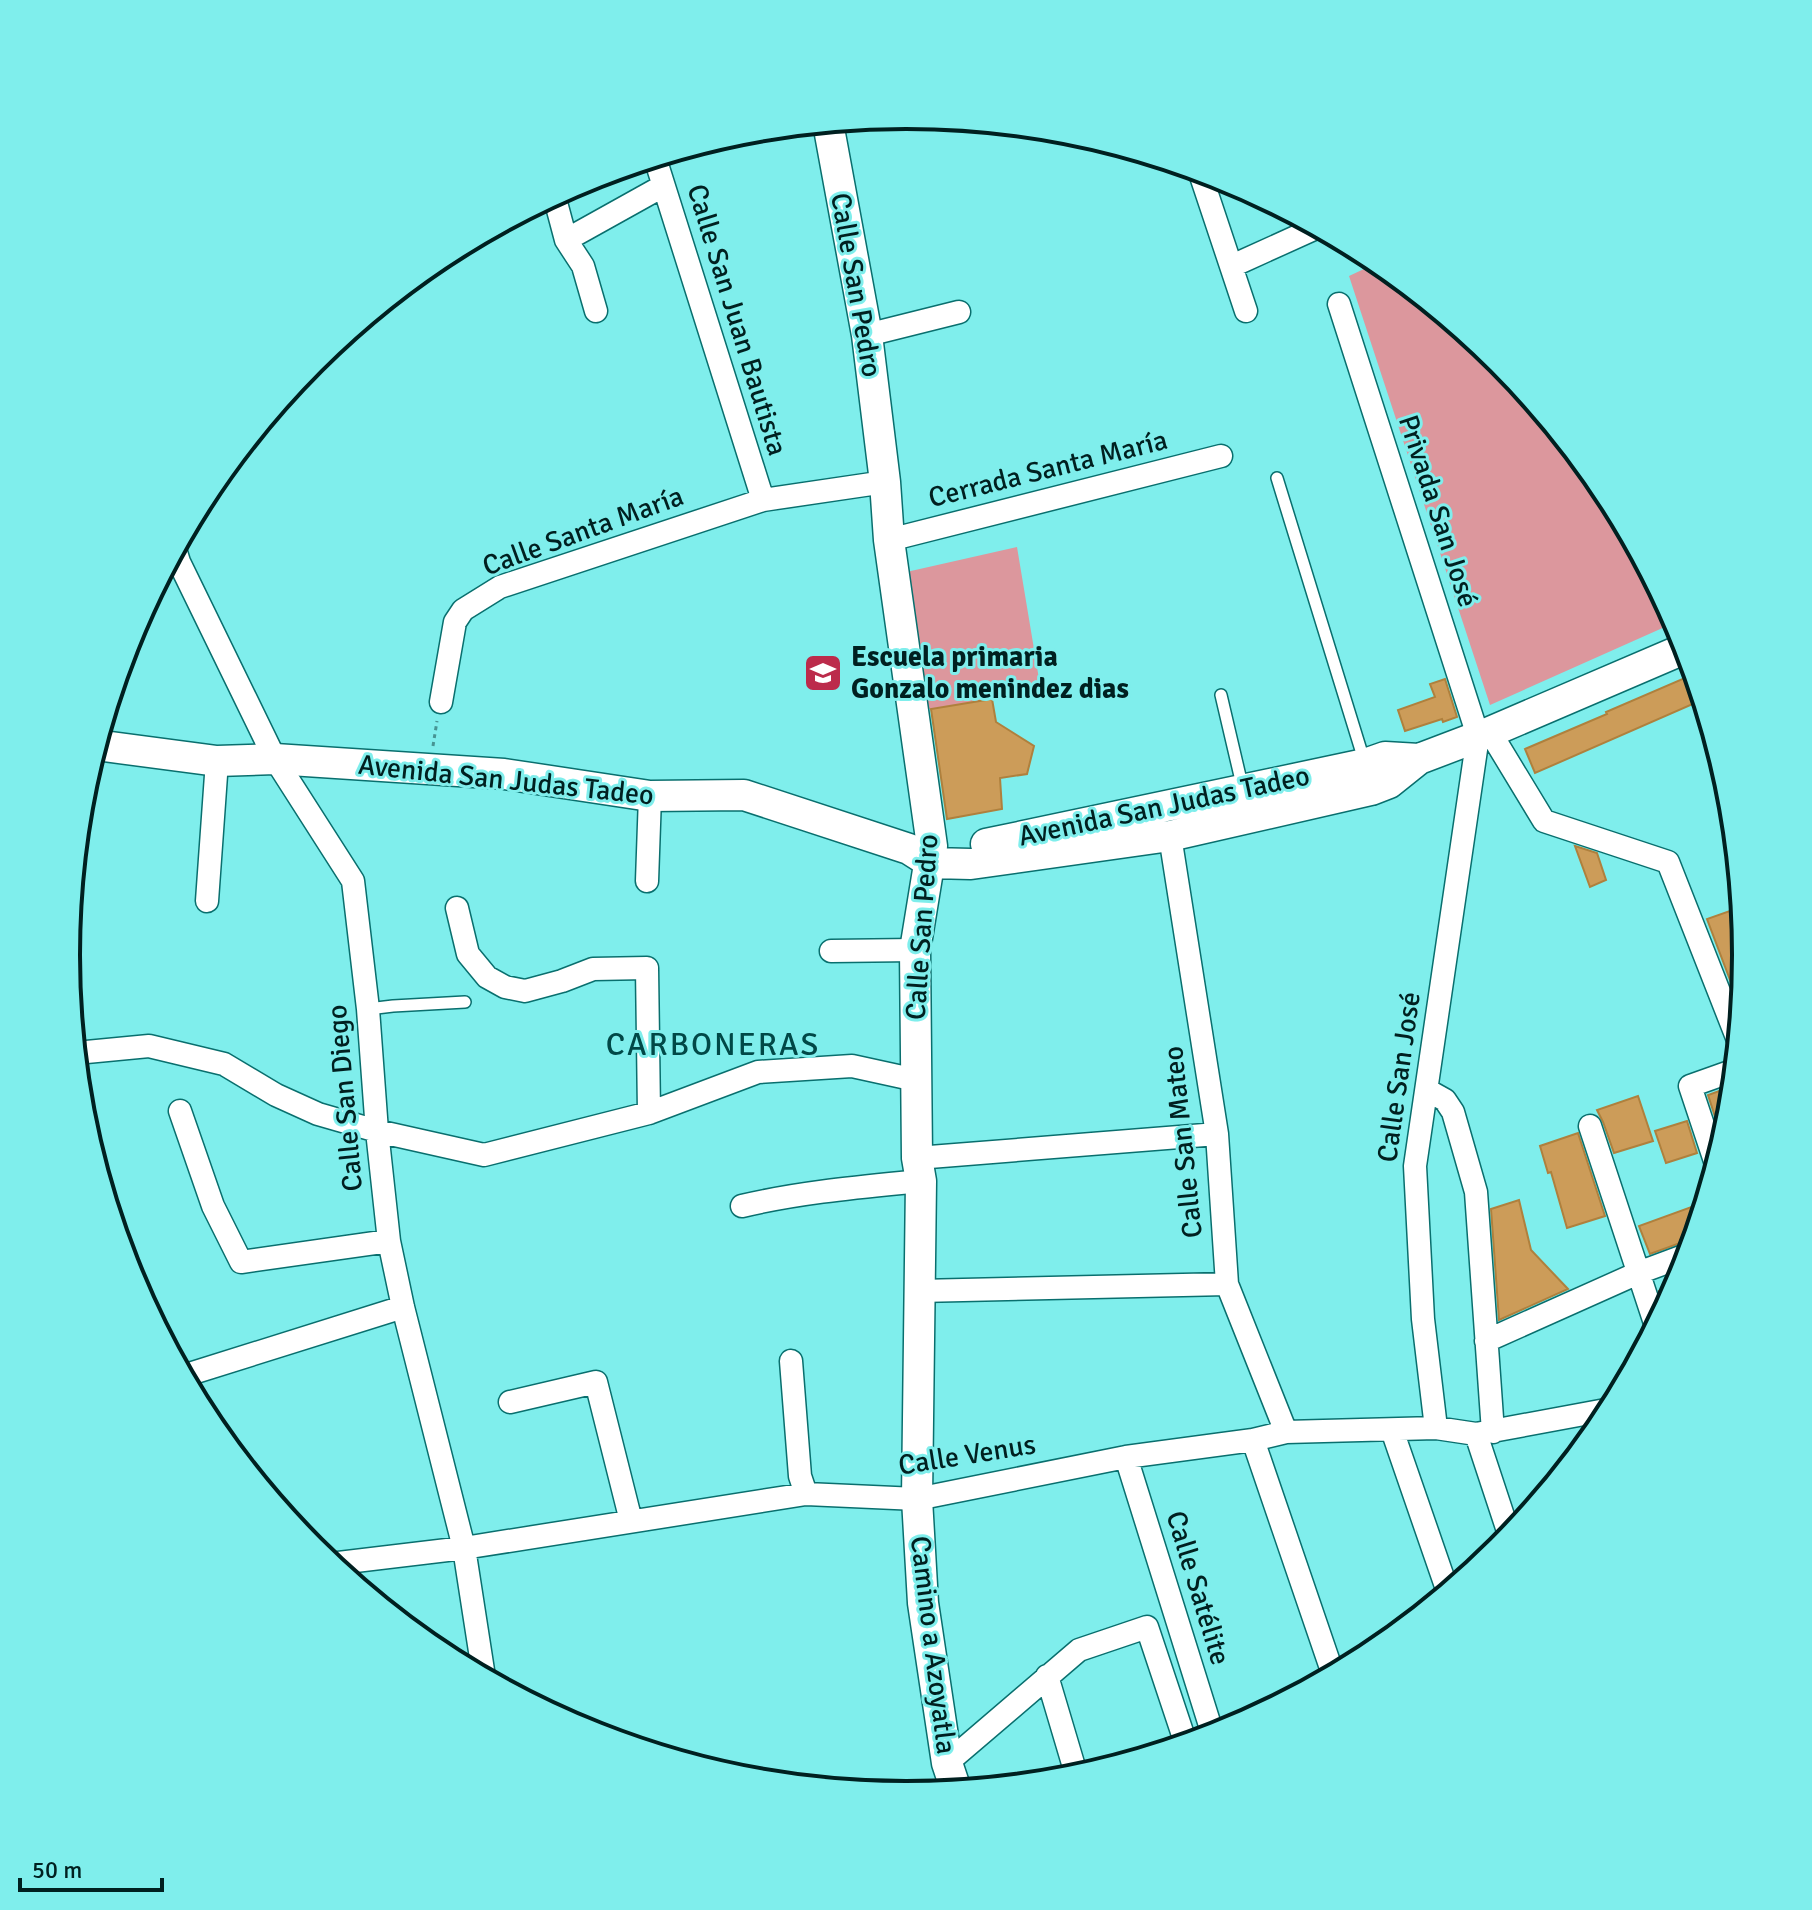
<svg xmlns="http://www.w3.org/2000/svg" width="1812" height="1910" viewBox="0 0 1812 1910" font-family="Signika,sans-serif">
  <style>
    .green { fill: #dc979d }
    .building { fill: #cc9c59; stroke: #af803d; stroke-width: 2 }
    .lines { fill: none; stroke-linecap: round; stroke-linejoin: round }
    .lane-casing { stroke: #096f6e; stroke-width: 14 }
    .street-casing { stroke: #096f6e; stroke-width: 25 }
    .secondary-casing { stroke: #096f6e; stroke-width: 33 }
    .path { stroke: #479493; stroke-width: 3; stroke-dasharray: 4 4; stroke-linecap: butt }
    .lane { stroke: #fff; stroke-width: 11 }
    .street { stroke: #fff; stroke-width: 22 }
    .secondary { stroke: #fff; stroke-width: 30 }
    .labels { text-anchor: middle; dominant-baseline: central; stroke-width: 6; stroke-linejoin: round; paint-order: stroke }
    .street-label { font-size: 28px; fill: #002020; stroke: #7feeec }
    .poi-label { font-size: 28px; font-weight: bold; fill: #002020; stroke: #7feeec; text-anchor: start }
    .quarter-label { font-size: 32px; letter-spacing: 2px; fill: #014847; stroke: #7feeec }
    .rim { fill: none; stroke: #002020; stroke-width: 4 }
  </style>
  <rect width="100%" height="100%" fill="#7feeec"/>
  <path class="green" d="M1379,262L1500,361L1605,489L1676,622L1490,705L1349,276Z
    M1017,547L1041,691L929,709L902,573Z"/>
  <path class="building" d="M1694,674L1702,700L1535,773L1525,749L1607,714L1606,712Z
    M1445,679L1457,717L1443,722L1442,719L1405,731L1398,710L1435,697L1430,684Z
    M992,699L996,722L1034,746L1027,774L1000,778L1002,809L947,819L931,709Z
    M1575,846L1597,853L1606,880L1590,887Z
    M1741,907L1746,955L1741,1009L1707,919Z
    M1733,1086L1730,1119L1723,1141L1708,1095Z
    M1638,1096L1653,1141L1614,1153L1603,1122L1597,1110Z
    M1687,1121L1697,1153L1666,1163L1655,1131Z
    M1578,1133L1605,1216L1567,1228L1551,1172L1548,1173L1540,1146Z
    M1519,1200L1531,1250L1568,1289L1499,1320L1491,1209Z
    M1705,1202L1694,1238L1650,1254L1639,1226Z
    M1684,1271L1682,1277L1665,1308L1659,1291L1674,1285L1671,1276Z"/>
  <g class="lines">
    <g class="lane-casing">
      <path id="lane" d="M1277,478L1364,760
        M1221,695L1243,789
        M368,1009L393,1006L465,1002"/>
    </g>
    <g class="street-casing">
      <path id="street" d="M655,158L763,500
        M1199,170L1246,311
        M554,195L566,240L583,266L596,311
        M566,240L663,186
        M1232,266L1318,227
        M1339,304L1478,736L1415,1166L1423,1319L1436,1428
        M867,335L959,312
        M889,540L1221,456
        M175,549L179,562L275,759L353,881L368,1009L377,1131L389,1241L403,1307L464,1548L484,1677
        M441,702L455,622L463,610L500,587L763,500L885,482
        M1490,732L1544,821L1668,862L1738,1040
        M1170,836L1217,1134L1227,1284L1286,1432
        M647,881L650,796
        M207,901L217,761
        M457,908L468,954L487,977L505,987L525,991L562,981L593,969L647,968L649,1113
        M831,951L915,950
        M76,1053L149,1046L224,1064L276,1095L318,1114L377,1131L484,1155L649,1113L758,1072L852,1066L916,1080
        M1427,1090L1445,1100L1453,1112L1476,1192L1493,1432
        M180,1111L213,1206L241,1262L389,1241
        M1590,1126L1656,1326
        M917,1158L1217,1134
        M1716,1164L1690,1086L1735,1070
        M742,1206C801,1192 861,1187 921,1181
        M919,1291L1227,1284
        M1486,1341L1638,1273L1689,1254
        M791,1361L800,1476L806,1494
        M183,1376L403,1307
        M510,1402L596,1382L631,1521
        M1392,1430L1448,1592
        M1476,1434L1510,1537
        M1253,1440L1333,1674
        M1126,1457L1213,1735
        M330,1564L464,1548L806,1494L917,1499L1126,1457L1253,1440L1286,1432L1436,1428L1476,1434L1611,1409
        M1047,1676L1077,1777
        M947,1763L1079,1650L1147,1627L1186,1744"/>
    </g>
    <g class="secondary-casing">
      <path id="secondary" d="M828,123L867,335L885,482L889,540L932,846L915,950L917,1158L921,1181L917,1499L923,1603L947,1763L956,1790
        M96,745L217,761L275,759L504,774L650,796L744,795L909,849L931,863L971,864L1170,836L1371,790L1389,783L1419,759L1490,732L1686,648
        M986,844L1365,764L1385,757L1419,759"/>
    </g>
    <path class="path" d="M433,746L437,721"/>
    <use href="#lane" class="lane"/>
    <use href="#street" class="street"/>
    <use href="#secondary" class="secondary"/>
  </g>
  <defs>
    <g id="school-square" transform="scale(2)"><rect x="-9" y="-9" width="18" height="18" rx="4" fill="#bc2b4b" stroke="#7feeec"/><path d="M0-5L7-2L0 1L-7-2ZM-4 1L0 2.5L4 1V4Q0 6-4 4Z" fill="#fff"/></g>
  </defs>
  <g fill-rule="evenodd">
    <use href="#school-square" x="823" y="673"/>
  </g>
  <g class="labels">
    <g class="street-label">
      <text transform="translate(856 285) rotate(80)">Calle San Pedro</text>
      <text transform="translate(737 320) rotate(73)">Calle San Juan Bautista</text>
      <text transform="translate(1048 469) rotate(-14)">Cerrada Santa María</text>
      <text transform="translate(1438 511) rotate(72)">Privada San José</text>
      <text transform="translate(583 531) rotate(-20)">Calle Santa María</text>
      <text transform="translate(506 780) rotate(6)">Avenida San Judas Tadeo</text>
      <text transform="translate(1164 806) rotate(-12)">Avenida San Judas Tadeo</text>
      <text transform="translate(922 927) rotate(-86)">Calle San Pedro</text>
      <text transform="translate(1399 1077) rotate(-82)">Calle San José</text>
      <text transform="translate(345 1098) rotate(-95)">Calle San Diego</text>
      <text transform="translate(1183 1142) rotate(-96)">Calle San Mateo</text>
      <text transform="translate(967 1455) rotate(-9)">Calle Venus</text>
      <text transform="translate(1198 1588) rotate(73)">Calle Satélite</text>
      <text transform="translate(933 1645) rotate(83)">Camino a Azoyatla</text>
    </g>
    <g class="poi-label">
      <text x="851" y="657">Escuela primaria<tspan x="851" dy="32">Gonzalo menindez dias</tspan></text>
    </g>
    <g class="quarter-label">
      <text x="713" y="1044">CARBONERAS</text>
    </g>
  </g>
  <path d="M0 0H1812V1910H0ZM80 955a826 826 0 1 1 1652 0a826 826 0 1 1-1652 0Z" fill="#7feeec" fill-rule="evenodd"/>
  <path class="rim" d="M80 955a826 826 0 1 1 1652 0a826 826 0 1 1-1652 0Z"/>
  <path d="M20 1878v12h142v-12" fill="none" stroke="#002020" stroke-width="4"/>
  <text x="32" y="1878" font-size="24" fill="#002020" stroke="#7feeec" stroke-width="6" paint-order="stroke">50 m</text>
</svg>
